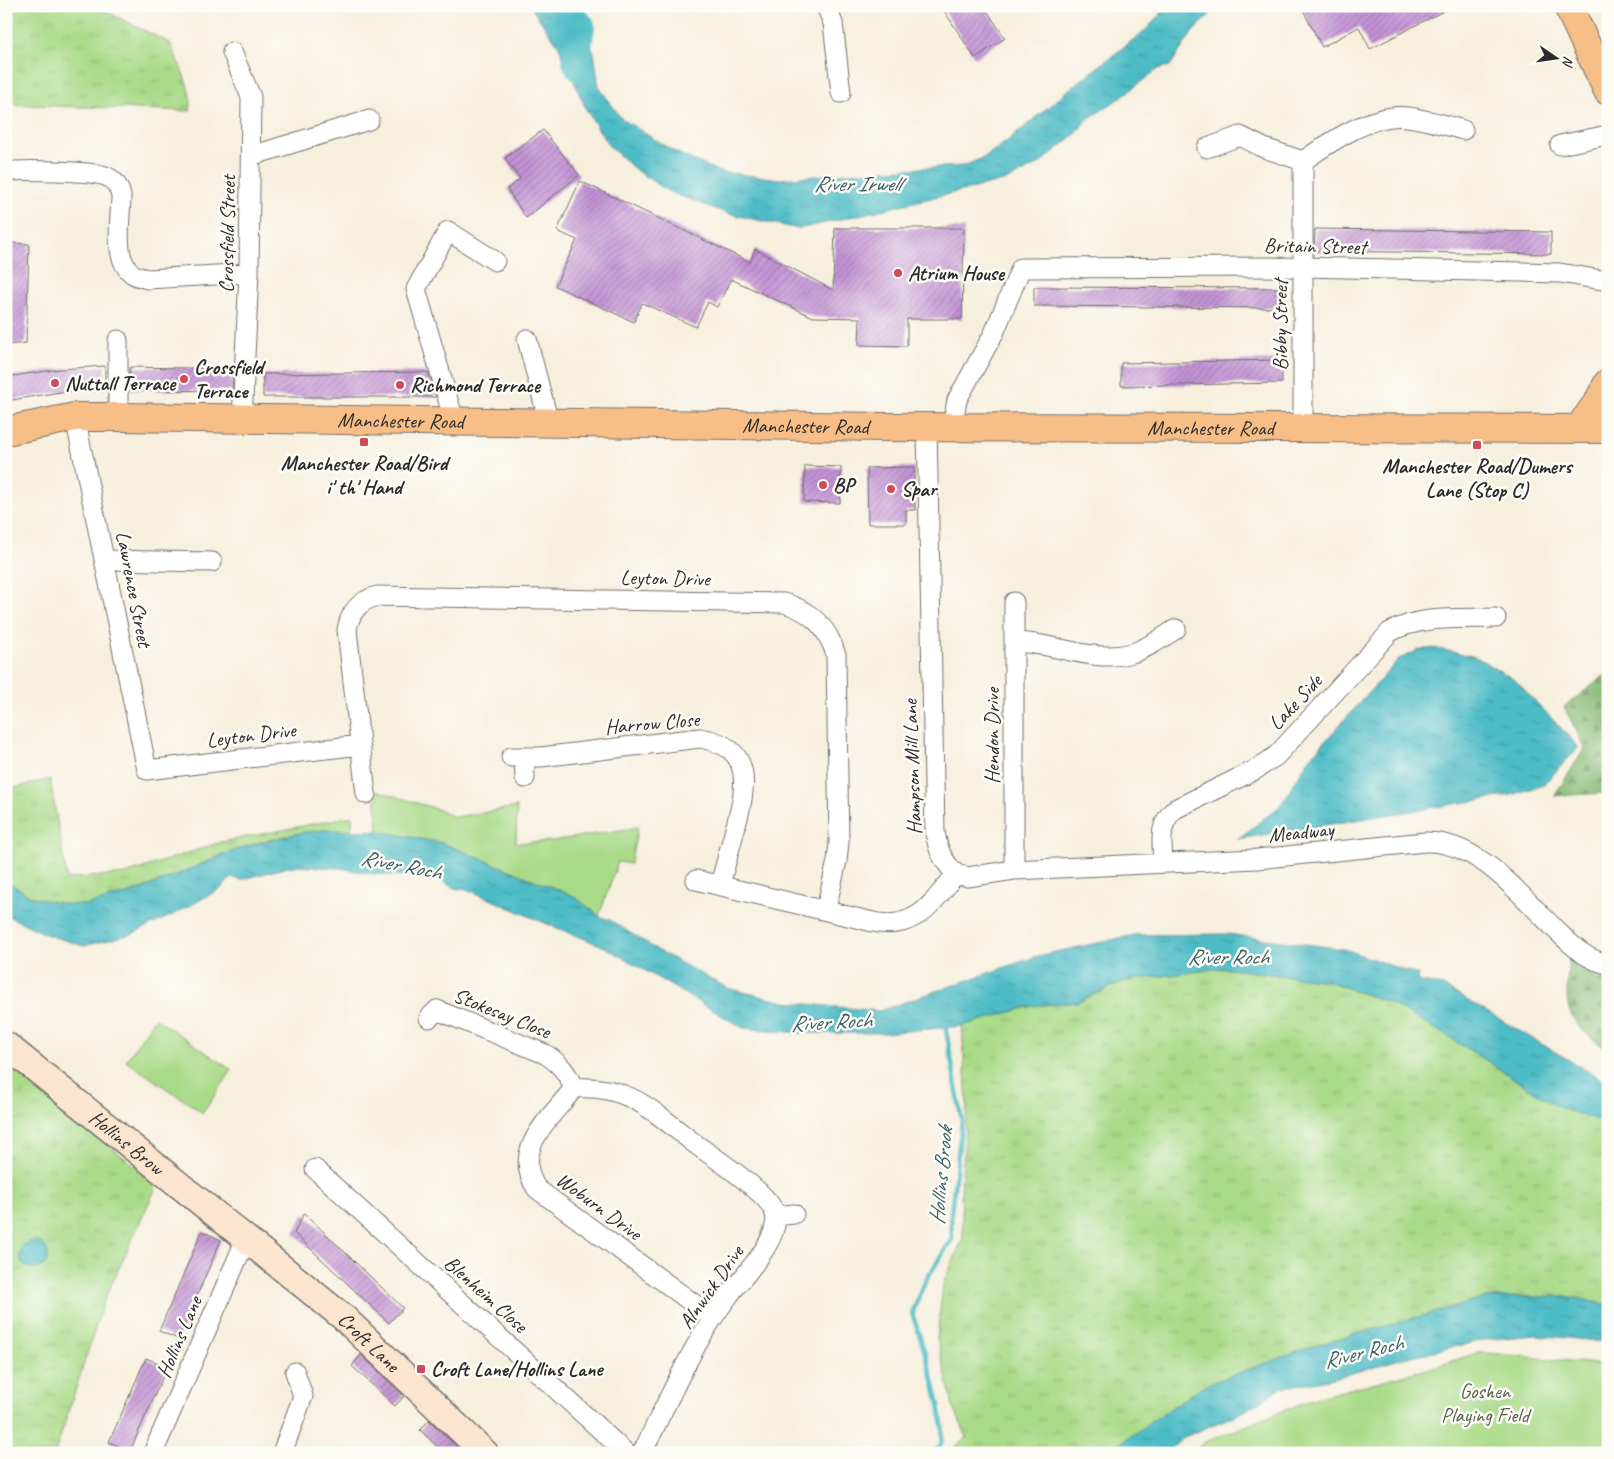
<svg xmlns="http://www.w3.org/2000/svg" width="1614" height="1459" viewBox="0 0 1614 1459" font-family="Caveat,sans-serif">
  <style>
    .grass { fill: url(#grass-tufts); stroke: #6a825a }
    .forest { fill: url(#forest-firs); stroke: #587250 }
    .park { fill: #a9da88; stroke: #6a825a }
    .water { fill: url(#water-ripples); stroke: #3c7478 }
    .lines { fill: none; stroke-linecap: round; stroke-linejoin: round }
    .stream { stroke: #4ebcc6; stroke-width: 4.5 }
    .river { stroke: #4ebcc6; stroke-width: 28 }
    .building { fill: url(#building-hatch) }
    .street-casing { stroke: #72706a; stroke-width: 21 }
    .secondary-casing { stroke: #72706a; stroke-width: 29 }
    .primary-casing { stroke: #72706a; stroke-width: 30 }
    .highway-casing { stroke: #72706a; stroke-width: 30 }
    .street { stroke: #fff; stroke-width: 19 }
    .secondary { stroke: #fce5cf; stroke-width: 26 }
    .primary { stroke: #f7be88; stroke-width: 28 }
    .highway { stroke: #f7be88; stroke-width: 28 }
    .poi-dot { fill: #d1495b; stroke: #fdfcf7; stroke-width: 2 }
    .labels { text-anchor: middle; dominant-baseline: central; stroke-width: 5; stroke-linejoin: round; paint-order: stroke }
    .street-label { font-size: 21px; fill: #2b2b2b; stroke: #fdfcf7 }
    .poi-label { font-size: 21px; font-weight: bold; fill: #2b2b2b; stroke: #fdfcf7; text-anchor: start }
    .park-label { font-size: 21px; fill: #516047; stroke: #fdfcf7 }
    .water-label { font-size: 22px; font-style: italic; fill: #375e61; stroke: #fdfcf7 }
  </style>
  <defs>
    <pattern id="grass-tufts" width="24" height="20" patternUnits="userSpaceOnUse" patternTransform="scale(1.25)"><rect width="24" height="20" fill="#a9da88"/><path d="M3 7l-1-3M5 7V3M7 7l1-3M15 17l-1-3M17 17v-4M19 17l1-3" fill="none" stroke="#92bb76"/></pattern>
    <pattern id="forest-firs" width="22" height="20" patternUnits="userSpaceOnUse" patternTransform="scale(1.25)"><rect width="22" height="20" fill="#86ba74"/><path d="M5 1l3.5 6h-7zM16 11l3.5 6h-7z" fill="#6e975f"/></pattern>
    <pattern id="water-ripples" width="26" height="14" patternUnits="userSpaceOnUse" patternTransform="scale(1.25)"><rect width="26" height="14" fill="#4ebcc6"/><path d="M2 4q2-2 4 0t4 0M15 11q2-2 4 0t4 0" fill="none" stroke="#4199a1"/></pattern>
    <pattern id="building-hatch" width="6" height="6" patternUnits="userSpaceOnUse" patternTransform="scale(1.25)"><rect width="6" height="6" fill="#c393d5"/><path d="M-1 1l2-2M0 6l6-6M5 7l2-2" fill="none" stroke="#9f78ad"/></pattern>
  </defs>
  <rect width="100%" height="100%" fill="#fdfcf7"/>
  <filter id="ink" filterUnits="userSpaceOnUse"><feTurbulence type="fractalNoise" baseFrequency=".02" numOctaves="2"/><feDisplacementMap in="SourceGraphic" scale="10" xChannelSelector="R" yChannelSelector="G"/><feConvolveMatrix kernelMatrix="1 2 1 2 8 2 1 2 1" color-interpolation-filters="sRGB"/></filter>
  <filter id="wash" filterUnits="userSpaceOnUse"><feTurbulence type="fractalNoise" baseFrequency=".0096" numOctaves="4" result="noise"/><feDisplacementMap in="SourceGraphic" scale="20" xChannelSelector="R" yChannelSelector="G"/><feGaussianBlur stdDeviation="1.12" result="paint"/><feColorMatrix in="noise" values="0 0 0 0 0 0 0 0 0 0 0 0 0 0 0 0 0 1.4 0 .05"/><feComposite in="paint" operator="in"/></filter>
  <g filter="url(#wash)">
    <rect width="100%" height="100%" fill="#f7efde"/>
    <path class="grass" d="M6,6H95L170,43C177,60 195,94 190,111L6,104Z
      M50,779L67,879L125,874L221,842L353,816L351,832C313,829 275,836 239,849C196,864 155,887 111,898C103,901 93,904 85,905C60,907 25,898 6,881V790Z
      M1222,968L1328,981L1390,1003L1448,1036L1558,1107L1608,1123V1305L1566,1296L1486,1298L1122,1442L1112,1453H946L967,1438L953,1406L937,1338L943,1284L963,1238L961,1192L967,1104L962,1026L1031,1006L1077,1002L1125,981Z
      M6,1059C57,1101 105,1145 158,1183L104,1301L55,1453H6Z"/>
    <path class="forest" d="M1605,675L1608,677V799L1606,793L1554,796L1585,748L1564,707Z
      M1569,957L1608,971V1050C1562,1018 1565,1010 1569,957Z"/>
    <path class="park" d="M375,790L440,810L455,817L517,807L516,843L552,841L638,827L630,864L618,862L599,916L573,896L442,843L378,831Z
      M155,1018L232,1070L203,1113L126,1061Z
      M1479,1352L1608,1365V1453H1192L1203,1443L1315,1398L1438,1366Z"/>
    <path class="water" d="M530,6H565L594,52L599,87L621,118L673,151L720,172L780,179L882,170L963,166L983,158L1010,139L1072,87L1147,29L1167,6H1218L1192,33L1170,66L1158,69L1117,100L1085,121L1078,132L1039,164L1008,180L799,229L730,214L669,192L637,171L609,146L587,111L558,45Z
      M1434,648L1476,657L1515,680L1579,747L1543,785L1511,795L1238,839L1280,806L1309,759L1399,659L1419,650Z
      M324,830L378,831L442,843L574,896L599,916L610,920L659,951L727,988L785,1002L879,1011L1037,956L1134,935L1227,934L1344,949L1418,975L1417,981L1443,986L1608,1083V1123L1558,1107L1448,1036L1390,1003L1328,981L1222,968L1125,981L1077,1002L1031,1006L962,1026L885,1033H800L743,1028L605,947L552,926L464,888L456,889L436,877L372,874L340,868L292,866L240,880L232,877L222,888L177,913L132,934L84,946L48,935L6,915V881L32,897L64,904L86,905L135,892L241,848L299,833Z
      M20 1255a14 14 0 1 1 28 0a14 14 0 1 1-28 0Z
      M1566,1296L1608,1305V1342L1535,1335L1485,1340L1407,1357L1338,1377L1281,1388L1243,1412L1182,1438L1168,1453H1112L1122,1442L1204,1385L1320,1344L1486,1298Z"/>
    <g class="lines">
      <path class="stream" d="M934,1453C936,1450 939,1447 941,1444C950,1423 920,1337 912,1313L926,1280L952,1239L951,1213L962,1121L945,1024"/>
      <path class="river" d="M561,6L581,26L576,62L579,67"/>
    </g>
    <g id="blocks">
      <path class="building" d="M941,6H984L1005,38L975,58Z
        M1301,6H1453L1370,49L1359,27L1322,47Z
        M543,130L579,175L526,218L507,189L520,179L505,158Z
        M580,181L750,262L755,249L833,290L835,228H964L962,319H907V346L859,345L860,318L813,317L731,279L717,307L708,302L696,327L642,303L634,322L555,286L577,240L557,231Z
        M1315,229L1551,232V254L1314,251Z
        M7,243L29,244L26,343L6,345Z
        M1034,287L1284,288V308L1034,306Z
        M1282,360V383L1121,386V363Z
        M105,366V389L60,392L6,401V377L60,369Z
        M130,367L233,369L232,391L129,390Z
        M428,372L436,397H263V374Z
        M805,466L841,467L840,503L804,502Z
        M914,467L915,510H906V524H868L867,468Z
        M304,1213L403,1308L389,1323L294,1233Z
        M202,1231L221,1240L178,1339L159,1331Z
        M361,1355L404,1396L395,1406L352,1366Z
        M146,1358L167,1367L130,1451L109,1442Z
        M429,1420L463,1453H444L420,1430Z"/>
    </g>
  </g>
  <g filter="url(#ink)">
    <use href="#blocks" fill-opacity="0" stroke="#72706a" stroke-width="1"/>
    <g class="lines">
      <g class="street-casing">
        <path id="street" d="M826,6L833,23L841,93
          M232,52L251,97L249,273L242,420
          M1560,145L1608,135
          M1207,148L1240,136L1264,148L1303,161C1330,142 1374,112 1407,117C1426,119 1445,125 1463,130
          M251,156L369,120
          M6,172C20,169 92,171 105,176C115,179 119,187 121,196C121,218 112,260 133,274C137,277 144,278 148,279L249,273
          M527,339L549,423
          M75,417L147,770L360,745
          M118,417V340
          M450,422L451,410L416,289L448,231L495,261
          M927,427L935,832C938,850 942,860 956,874
          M952,427L957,400L994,333L1021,268L1303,267L1560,273L1608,281
          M1303,429V161
          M105,560L212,562
          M1014,602V870
          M1014,642C1053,642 1093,664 1132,653C1148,648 1162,638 1176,629
          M511,757H541L700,738C756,747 746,789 735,829C730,848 725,867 720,885
          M524,757L525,778
          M366,794L347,630C350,612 359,601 377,596L784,603C812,611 828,628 836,655L839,842L837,861L826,909
          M1163,862C1162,841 1158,824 1175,809L1255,770L1276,756L1390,632C1420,615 1461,619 1496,618
          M956,874L968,877L1014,870L1257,859L1425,842C1478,840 1522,897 1557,931C1573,946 1586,960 1608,964
          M696,880L873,922C916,931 932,903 956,874
          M429,1018L437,1010L545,1054C560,1063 567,1073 574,1088
          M315,1169L626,1453
          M776,1216L794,1214
          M153,1453L246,1239
          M282,1453L303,1396L295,1372
          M642,1453C669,1400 693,1341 730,1294C744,1275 781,1238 775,1214C770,1193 713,1157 694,1143C653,1112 630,1084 574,1088C551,1118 510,1150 537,1189L712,1317"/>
      </g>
      <g class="secondary-casing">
        <g id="secondary">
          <path id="s1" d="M6,1045L344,1318L485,1453"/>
        </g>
      </g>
      <g class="primary-casing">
        <path id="primary" d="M1568,6L1608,91"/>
      </g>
      <g class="highway-casing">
        <g id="highway">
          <path d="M1579,428L1598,402L1608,383"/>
          <path id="s2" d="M6,431L75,417H118L886,427L1608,429"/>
        </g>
      </g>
      <use href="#street" class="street"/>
      <use href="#secondary" class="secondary"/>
      <use href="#primary" class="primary"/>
      <use href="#highway" class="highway"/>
    </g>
  </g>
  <g class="poi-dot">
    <circle cx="898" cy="273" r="5"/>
    <circle cx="184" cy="379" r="5"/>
    <circle cx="55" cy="383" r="5"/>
    <circle cx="400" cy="385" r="5"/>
    <rect x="359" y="437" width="10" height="10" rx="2.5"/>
    <rect x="1472" y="440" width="10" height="10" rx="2.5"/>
    <circle cx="823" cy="485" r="5"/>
    <circle cx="891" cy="489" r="5"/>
    <rect x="416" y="1364" width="10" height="10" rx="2.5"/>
  </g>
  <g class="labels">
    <g class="street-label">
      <text transform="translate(227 234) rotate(-89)">Crossfield Street</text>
      <text transform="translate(1315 246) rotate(1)">Britain Street</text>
      <text transform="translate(1280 325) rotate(-90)">Bibby Street</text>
      <text stroke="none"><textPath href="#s2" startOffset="396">Manchester Road</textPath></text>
      <text stroke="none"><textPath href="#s2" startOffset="801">Manchester Road</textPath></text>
      <text stroke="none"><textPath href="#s2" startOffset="1206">Manchester Road</textPath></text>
      <text transform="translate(665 578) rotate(1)">Leyton Drive</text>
      <text transform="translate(134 589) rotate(79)">Lawrence Street</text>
      <text transform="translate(1295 702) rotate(-47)">Lake Side</text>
      <text transform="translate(652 723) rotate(-5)">Harrow Close</text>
      <text transform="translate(251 735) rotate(-7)">Leyton Drive</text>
      <text transform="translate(992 736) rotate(-90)">Hendon Drive</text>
      <text transform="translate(912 767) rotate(-92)">Hampson Mill Lane</text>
      <text transform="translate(1301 832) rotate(-6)">Meadway</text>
      <text transform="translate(502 1013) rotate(22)">Stokesay Close</text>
      <text stroke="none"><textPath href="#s1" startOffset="155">Hollins Brow</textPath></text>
      <text transform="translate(599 1206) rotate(36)">Woburn Drive</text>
      <text transform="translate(711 1287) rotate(-55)">Alnwick Drive</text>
      <text transform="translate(486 1294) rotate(42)">Blenheim Close</text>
      <text transform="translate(179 1337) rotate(-67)">Hollins Lane</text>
      <text stroke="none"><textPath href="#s1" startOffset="469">Croft Lane</textPath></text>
    </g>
    <g class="poi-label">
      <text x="908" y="273">Atrium House</text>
      <text x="194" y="367">Crossfield<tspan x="194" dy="24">Terrace</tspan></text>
      <text x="65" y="383">Nuttall Terrace</text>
      <text x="410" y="385">Richmond Terrace</text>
      <text x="364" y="463" text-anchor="middle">Manchester Road/Bird<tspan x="364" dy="24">i' th' Hand</tspan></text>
      <text x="1477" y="466" text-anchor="middle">Manchester Road/Dumers<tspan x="1477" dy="24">Lane (Stop C)</tspan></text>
      <text x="833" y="485">BP</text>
      <text x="901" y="489">Spar</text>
      <text x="431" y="1369">Croft Lane/Hollins Lane</text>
    </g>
    <g class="park-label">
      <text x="1485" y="1391">Goshen<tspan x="1485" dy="24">Playing Field</tspan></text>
    </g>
    <g class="water-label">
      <text x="857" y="184">River Irwell</text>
      <text transform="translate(401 865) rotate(11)">River Roch</text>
      <text x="1228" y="957">River Roch</text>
      <text transform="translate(831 1022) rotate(-3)">River Roch</text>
      <text transform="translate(941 1176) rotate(-85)">Hollins Brook</text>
      <text transform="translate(1363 1352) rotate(-14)">River Roch</text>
    </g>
  </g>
  <rect width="1614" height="1459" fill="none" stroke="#fdfcf7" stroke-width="25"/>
  <g transform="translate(1556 58) rotate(103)" stroke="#fdfcf7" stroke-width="4" paint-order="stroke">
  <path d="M0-4L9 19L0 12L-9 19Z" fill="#2b2b2b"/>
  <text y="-8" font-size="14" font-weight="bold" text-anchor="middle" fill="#2b2b2b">N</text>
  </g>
</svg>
